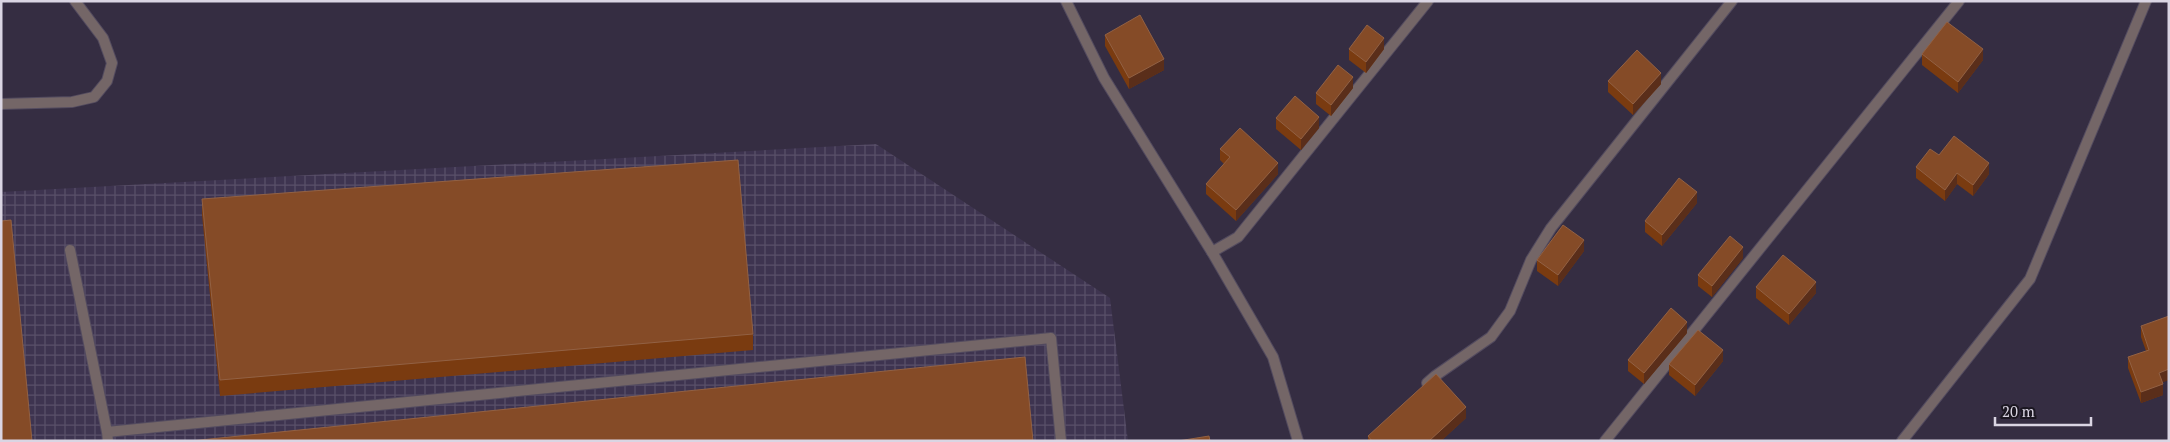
<svg xmlns="http://www.w3.org/2000/svg" width="2170" height="442" viewBox="0 0 2170 442" font-family="'PT Serif',serif">
  <style>
    .industrial { fill: url(#industrial-grid) }
    .lines { fill: none; stroke-linecap: round; stroke-linejoin: round }
    .service-casing { stroke: #534b5f; stroke-width: 12 }
    .minor-casing { stroke: #534b5f; stroke-width: 12 }
    .service { stroke: #746667; stroke-width: 10 }
    .minor { stroke: #746667; stroke-width: 10 }
    .wall { fill: #7a3b10 }
    .shaded-wall { fill: #5a2e1a }
    .building { fill: #854b27; stroke: #926144 }
  </style>
  <defs>
    <pattern id="industrial-grid" width="8" height="8" patternUnits="userSpaceOnUse" patternTransform="scale(1.25)"><rect width="8" height="8" fill="#3e3450"/><path d="M0 4h8M4 0v8" fill="none" stroke="#595069"/></pattern>
  </defs>
  <rect width="100%" height="100%" fill="#352d42"/>
  <path class="industrial" d="M876,144L1110,298L1128,441H1V192Z"/>
  <g class="lines">
    <g class="service-casing">
      <path id="service" d="M1,104L72,102L94,97L107,81L112,63L103,38L75,1
        M70,250L107,432
        M1212,252L1238,237L1428,1
        M1427,383L1435,376L1491,337L1510,311L1531,260L1551,228L1732,1
        M108,441L107,432L1051,338L1061,441
        M1605,441L1959,1
        M1902,441L2030,279L2146,1"/>
    </g>
    <g class="minor-casing">
      <path id="minor" d="M1066,1L1104,78L1212,252L1273,357L1298,441"/>
    </g>
    <use href="#service" class="service"/>
    <use href="#minor" class="minor"/>
  </g>
  <path class="wall" d="M1105,35L1164,70L1129,89L1105,46Z
    M1349,49H1384L1366,73L1349,60Z
    M1922,54L1983,60L1958,93L1922,65Z
    M1608,81L1661,84L1633,115L1608,92Z
    M1353,88L1331,116L1316,104V93Z
    M1276,118L1319,128L1301,150L1276,129Z
    M1220,149L1278,174L1236,221L1206,194V184L1224,164L1220,160Z
    M1939,155L1989,174L1973,196L1957,184L1945,201L1916,178V167Z
    M202,199L753,334V350L220,396L202,215Z
    M1697,203L1662,246L1645,232V221Z
    M1584,251L1558,286L1537,271V260Z
    M1743,258L1712,297L1698,286V275Z
    M1756,287L1816,293L1789,325L1756,298Z
    M2141,326L2163,382V395L2141,403L2128,368V357L2146,351L2141,337Z
    M1687,333L1644,384L1628,371V360Z
    M1723,361L1695,396L1669,375V364Z
    M1466,418L1441,441H1368V436Z"/>
  <path class="shaded-wall" d="M1384,38V49L1366,73V62Z
    M1983,49V60L1958,93V82Z
    M1164,59V70L1129,89V78Z
    M1661,73V84L1633,115V104Z
    M1353,77V88L1331,116V105Z
    M1319,117V128L1301,150V139Z
    M1278,163V174L1236,221V210Z
    M1989,163V174L1973,196V185Z
    M1957,173V184L1945,201V190Z
    M1697,192V203L1662,246V235Z
    M1584,240V251L1558,286V275Z
    M1743,247V258L1712,297V286Z
    M1816,282V293L1789,325V314Z
    M1687,322V333L1644,384V373Z
    M1723,350V361L1695,396V385Z
    M2169,369V380L2159,384V373Z
    M2163,384V395L2141,403V392Z
    M1466,407V418L1441,441H1429Z"/>
  <path class="building" d="M1140,15L1164,59L1129,78L1105,35Z
    M1947,22L1983,49L1958,82L1922,54Z
    M1367,25L1384,38L1366,62L1349,49Z
    M1637,50L1661,73L1633,104L1608,81Z
    M1338,65L1353,77L1331,105L1316,93Z
    M1295,96L1319,117L1301,139L1276,118Z
    M1240,128L1278,163L1236,210L1206,184L1230,157L1220,149Z
    M1954,136L1989,163L1973,185L1957,173L1945,190L1916,167L1930,149L1939,155Z
    M738,160L753,334L220,380L202,199Z
    M1679,178L1697,192L1662,235L1645,221Z
    M11,220L32,441H1V221Z
    M1563,225L1584,240L1558,275L1537,260Z
    M1730,236L1743,247L1712,286L1698,275Z
    M1783,255L1816,282L1789,314L1756,287Z
    M1671,308L1687,322L1644,373L1628,360Z
    M2169,316V369L2159,373L2163,384L2141,392L2128,357L2149,350L2141,326Z
    M1698,330L1723,350L1695,385L1669,364Z
    M1025,357L1033,441H190Z
    M1436,374L1466,407L1429,441H1372L1368,436Z
    M1209,436L1210,441H1178Z"/>
  <rect width="2170" height="442" fill="none" stroke="#dad5e3" stroke-width="5"/>
  <path d="M1995 417v8h96v-8" fill="none" stroke="#dad5e3" stroke-width="2.5"/>
  <text x="2002" y="417" font-size="15" fill="#dad5e3" stroke="#1b1721" stroke-width="4" paint-order="stroke">20 m</text>
</svg>
